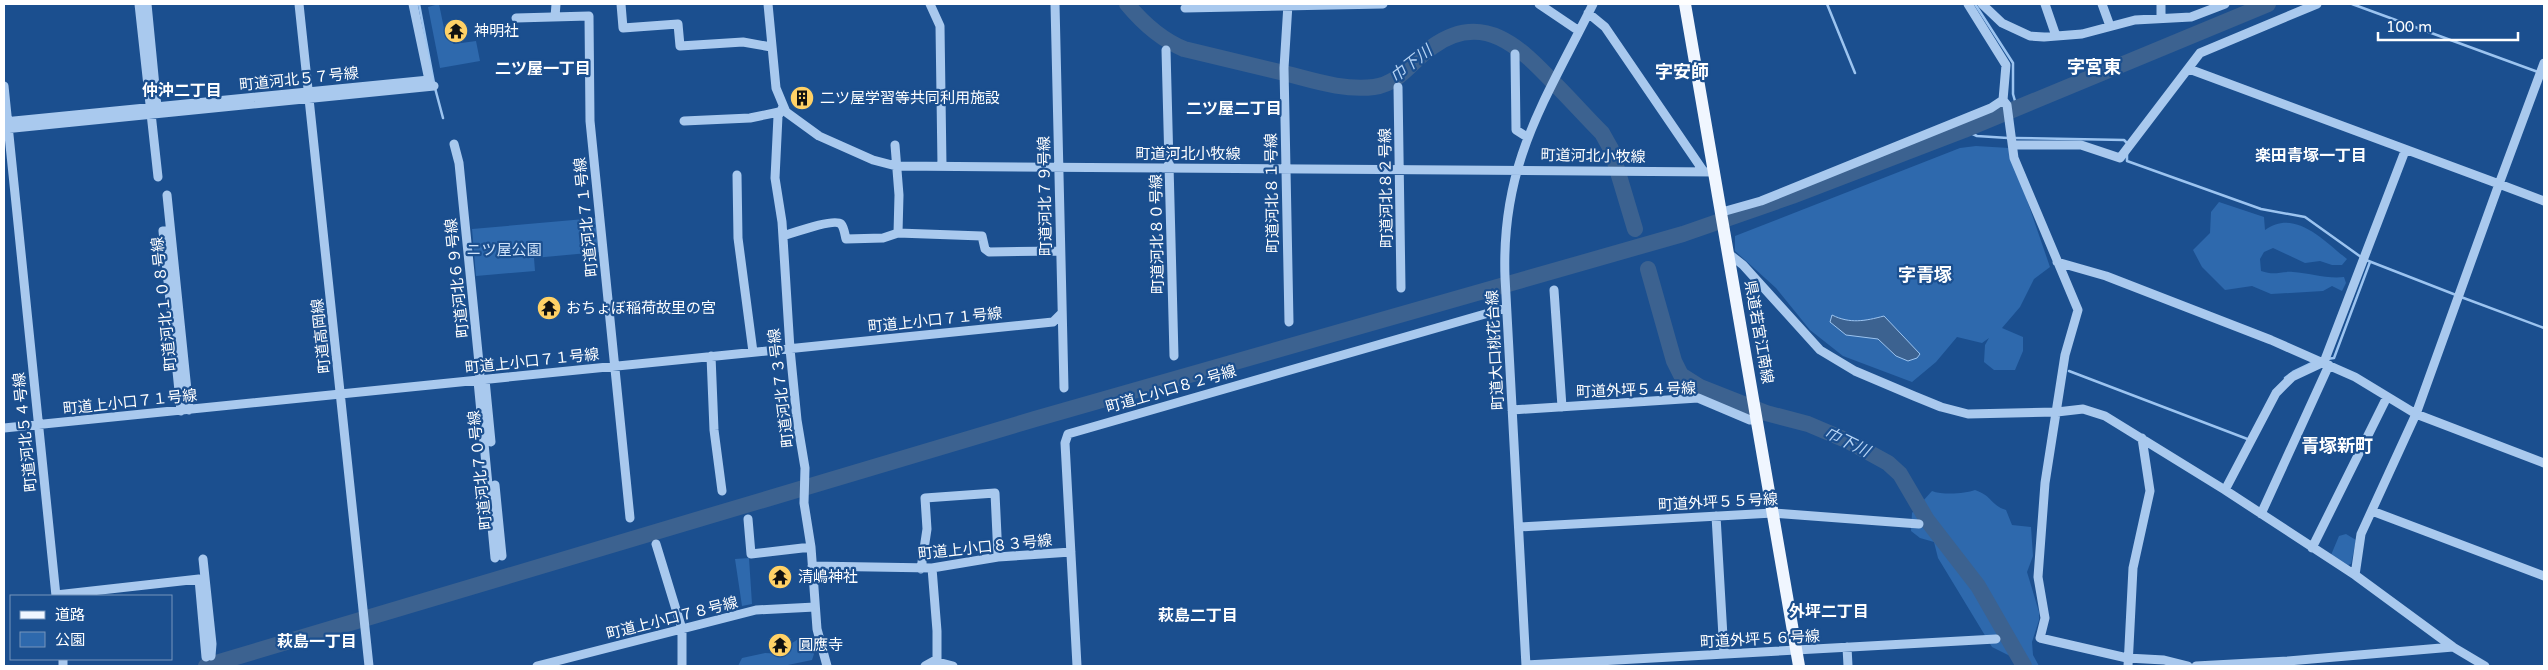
<svg xmlns="http://www.w3.org/2000/svg" width="2548" height="670" viewBox="0 0 2548 670" font-family="'Varela Round','Noto Sans JP',sans-serif">
  <style>
    .green { fill: #2e69ad }
    .water { fill: #3c6290; stroke: #9cc4f0 }
    .lines { fill: none; stroke-linecap: round; stroke-linejoin: round }
    .stream { stroke: #9cc4f0; stroke-width: 2.5 }
    .river { stroke: #3c6290; stroke-width: 16 }
    .minor { stroke: #a9c9ee; stroke-width: 9 }
    .major { stroke: #f0f6ff; stroke-width: 12 }
    .labels { text-anchor: middle; dominant-baseline: central; stroke-width: 4.5; stroke-linejoin: round; paint-order: stroke }
    .poi-label { font-size: 15px; fill: #fff; stroke: #1b4f8f; text-anchor: start }
    .street-label { font-size: 15px; fill: #fff; stroke: #1b4f8f }
    .park-label { font-size: 15px; fill: #cfe3fa; stroke: #1b4f8f }
    .water-label { font-size: 16px; font-style: italic; fill: #b5d3f5; stroke: #1b4f8f }
    .neighbourhood-label { font-size: 16px; font-weight: bold; fill: #fff; stroke: #1b4f8f }
    .quarter-label { font-size: 18px; font-weight: bold; fill: #fff; stroke: #1b4f8f }
  </style>
  <rect width="100%" height="100%" fill="#1b4f8f"/>
  <path class="green" d="M439,4L446,38L454,44L476,41L480,61L440,68L428,7Z
    M1976,146L2009,148L2050,267L2034,279L2020,307L2002,328L2023,337V351L2015,370H1994L1984,362L1985,345L1989,338L1982,343L1957,337L1936,362L1912,382L1843,356L1810,330L1776,288L1735,251V236L1960,148Z
    M2219,202L2264,217L2265,230C2295,208 2324,241 2347,259L2342,265H2332L2320,261L2305,263L2273,248L2264,252L2260,259L2261,271C2276,276 2279,271 2293,272C2309,273 2327,279 2344,277L2346,283L2342,291L2332,286L2323,291L2271,294L2252,286L2225,290L2202,267L2193,250L2210,233L2211,212Z
    M596,218L599,252L534,258L535,271L476,276L472,229Z
    M1975,490C1993,496 1990,505 2006,510L2012,525L2031,527L2033,556L2027,572L2039,612V620L2032,642L2033,655L2039,666H2016L2010,656L1992,647L1938,558L1934,542L1920,538L1911,531L1912,513L1932,491C1942,495 1965,494 1975,490Z
    M2346,534L2356,540L2351,564L2348,565L2331,555L2339,536Z
    M749,558L752,604L742,606L735,559Z
    M800,638H809L814,654L812,660L783,666H738L742,658L765,653L783,654L786,643H792Z"/>
  <path class="water" d="M1832,315C1850,324 1865,321 1884,316L1920,354L1917,358L1908,361L1896,356L1878,339L1846,335L1830,322Z"/>
  <g class="lines">
    <path class="stream" d="M419,4L434,83
      M1827,4L1855,73
      M1975,4L2013,63V94L2017,108
      M2352,4L2538,72
      M435,88L443,118
      M1964,130L1977,136L2008,138
      M2014,138L2124,140L2127,143
      M2127,153V161L2261,209L2305,217L2361,257
      M2366,260L2456,295
      M2461,297L2544,328
      M2327,359L2334,358L2370,262
      M2069,371L2250,440
      M2285,378L2293,372L2314,362"/>
    <path class="river" d="M1127,4C1142,22 1162,40 1184,49C1217,57 1250,65 1284,73C1312,80 1344,91 1374,87C1401,83 1411,61 1432,47C1483,10 1520,47 1555,84C1571,100 1586,117 1602,133L1611,149L1635,229
      M1648,269L1674,361L1681,375L1700,387L1766,413L1808,424L1848,441L1888,463L1900,474L1927,520L1978,586L2024,666
      M206,666L1035,419L1683,234L1792,196L1964,130L2268,4"/>
    <path class="minor" d="M139,4L158,177
      M147,4L157,107
      M299,4L369,666
      M621,4L623,28L678,24L680,46L743,42L771,47
      M768,4L776,88L786,112L819,136L873,160L896,166L1715,172
      M930,4L940,26L942,166
      M1055,4L1064,388
      M1288,4L1284,68L1289,322
      M1539,4L1579,31
      M1968,4L2006,65L2003,100L2007,105L2014,158L2078,310L2065,355L2045,483L2038,577L2045,618L2040,638L2127,658L2164,660L2188,666
      M1982,4L2002,23L2030,36L2044,37L2082,34L2135,20L2191,17L2225,4
      M2045,4L2056,36
      M2102,4L2110,26
      M1185,8L1383,4
      M1588,13L1605,27L1704,172
      M555,17L556,4
      M516,18L589,16L590,121L630,518
      M2161,18V4
      M1166,50L1174,356
      M1515,54L1516,130L1527,137
      M2189,69L2499,184L2544,63
      M4,86L56,596
      M1398,87L1401,288
      M783,107L778,116L775,178L782,222L790,349L797,420L805,468L804,503L811,547L817,629L827,666
      M684,121L750,118L779,112
      M4,122L429,80L413,4
      M4,129L434,86
      M454,144L459,163L480,373L478,381L495,558
      M895,145L899,195L898,233
      M2013,145H2081L2120,158L2200,53L2317,4
      M737,175L738,238L753,352
      M167,195L189,410
      M1722,212L1761,201L1991,108L2003,100
      M170,230L163,231L181,411
      M783,236C793,233 834,218 841,224C844,227 845,235 846,239L883,238L898,233L982,236L985,249L989,252L1060,251
      M1729,254L1743,265L1820,350L1855,371L1914,396L1941,407L1968,414L2057,412L2083,409L2105,416L2225,490L2355,575L2453,647L2485,666
      M2057,262L2106,276L2271,340L2355,377L2416,414L2544,463
      M1554,290L1562,407
      M711,356L714,430L722,491
      M485,380L491,442
      M1512,410L1698,398L1750,420H1757
      M4,428L1053,322L1061,314
      M495,485L502,556
      M2225,490L2276,393L2292,377L2324,362L2405,151
      M2372,511L2544,576
      M2261,514L2329,365
      M1716,516L1724,654
      M748,519L751,554L811,547
      M1519,527L1773,513L1919,524
      M656,544L682,629V666
      M2312,548L2387,397
      M203,559L212,644L211,656
      M812,566L932,568L998,557L1071,552
      M932,568L937,631V661
      M921,569L927,529L925,498L995,493L998,557
      M2355,575L2361,534L2416,414L2499,184L2544,201
      M56,595L199,579L206,657
      M1847,647L1848,666
      M63,659V666
      M1526,665L1996,639
      M537,666L756,610L815,607
      M925,666L934,661L953,666
      M1077,666L1065,443L1068,434L1506,308
      M1526,666L1505,277C1501,163 1545,101 1593,4
      M2128,666L2133,568L2150,491L2142,438
      M2196,666L2288,661L2453,647"/>
    <path class="major" d="M1685,4L1799,666"/>
  </g>
  <defs>
    <g id="temple-disc" transform="scale(1.25)"><circle r="9.5" fill="#ffd166" stroke="#1b4f8f"/><path d="M0-6L5-2H3V0L6.5 2.5H4V6H1.5V3h-3V6H-4V2.5H-6.5L-3 0V-2H-5Z" fill="#111"/></g>
    <g id="building-disc" transform="scale(1.25)"><circle r="9.5" fill="#ffd166" stroke="#1b4f8f"/><path d="M-4-6H4V6H1V3H-1V6H-4ZM-2.5-4.3h1.7v1.8h-1.7ZM.8-4.3h1.7v1.8H.8ZM-2.5-1h1.7V.8h-1.7ZM.8-1h1.7V.8H.8Z" fill="#111"/></g>
  </defs>
  <g fill-rule="evenodd">
    <use href="#temple-disc" x="456" y="31"/>
    <use href="#building-disc" x="802" y="98"/>
    <use href="#temple-disc" x="549" y="308"/>
    <use href="#temple-disc" x="780" y="577"/>
    <use href="#temple-disc" x="780" y="645"/>
  </g>
  <g class="labels">
    <g class="poi-label">
      <text x="474" y="31">神明社</text>
      <text x="820" y="98">二ツ屋学習等共同利用施設</text>
      <text x="566" y="308">おちょぼ稲荷故里の宮</text>
      <text x="798" y="577">清嶋神社</text>
      <text x="798" y="645">圓應寺</text>
    </g>
    <g class="street-label">
      <text transform="translate(299 79) rotate(-6)">町道河北５７号線</text>
      <text x="1188" y="154">町道河北小牧線</text>
      <text transform="translate(1593 156) rotate(1)">町道河北小牧線</text>
      <text transform="translate(1386 188) rotate(-91)">町道河北８２号線</text>
      <text transform="translate(1272 193) rotate(-91)">町道河北８１号線</text>
      <text transform="translate(1045 196) rotate(-91)">町道河北７９号線</text>
      <text transform="translate(586 217) rotate(-96)">町道河北７１号線</text>
      <text transform="translate(1157 234) rotate(-91)">町道河北８０号線</text>
      <text transform="translate(457 278) rotate(-96)">町道河北６９号線</text>
      <text transform="translate(164 304) rotate(-96)">町道河北１０８号線</text>
      <text transform="translate(935 320) rotate(-6)">町道上小口７１号線</text>
      <text transform="translate(1759 332) rotate(80)">県道若宮江南線</text>
      <text transform="translate(321 336) rotate(-96)">町道高岡線</text>
      <text transform="translate(1495 350) rotate(-93)">町道大口桃花台線</text>
      <text transform="translate(532 361) rotate(-6)">町道上小口７１号線</text>
      <text transform="translate(781 388) rotate(-97)">町道河北７３号線</text>
      <text transform="translate(1171 389) rotate(-16)">町道上小口８２号線</text>
      <text transform="translate(1636 390) rotate(-2)">町道外坪５４号線</text>
      <text transform="translate(130 402) rotate(-6)">町道上小口７１号線</text>
      <text transform="translate(25 432) rotate(-96)">町道河北５４号線</text>
      <text transform="translate(480 470) rotate(-96)">町道河北７０号線</text>
      <text transform="translate(1718 502) rotate(-3)">町道外坪５５号線</text>
      <text transform="translate(985 547) rotate(-6)">町道上小口８３号線</text>
      <text transform="translate(672 618) rotate(-14)">町道上小口７８号線</text>
      <text transform="translate(1760 639) rotate(-3)">町道外坪５６号線</text>
    </g>
    <g class="park-label">
      <text x="504" y="250">ニツ屋公園</text>
    </g>
    <g class="water-label">
      <text transform="translate(1411 64) rotate(-38)">巾下川</text>
      <text transform="translate(1847 442) rotate(26)">巾下川</text>
    </g>
    <g class="neighbourhood-label">
      <text x="543" y="69">二ツ屋一丁目</text>
      <text x="182" y="91">仲沖二丁目</text>
      <text x="1234" y="109">二ツ屋二丁目</text>
      <text x="2311" y="156">楽田青塚一丁目</text>
      <text x="1829" y="612">外坪二丁目</text>
      <text x="1198" y="616">萩島二丁目</text>
      <text x="317" y="642">萩島一丁目</text>
    </g>
    <g class="quarter-label">
      <text x="2094" y="67">字宮東</text>
      <text x="1682" y="72">字安師</text>
      <text x="1925" y="275">字青塚</text>
      <text x="2337" y="446">青塚新町</text>
    </g>
  </g>
  <rect width="2548" height="670" fill="none" stroke="#ffffff" stroke-width="10"/>
  <rect x="10" y="595" width="162" height="65" fill="#1b4f8f" stroke="#7695bc"/>
  <rect x="20" y="611" width="25" height="8" fill="#f0f6ff" stroke="#7695bc"/>
  <text x="55" y="620" font-size="15" fill="#ffffff">道路</text>
  <rect x="20" y="632" width="25" height="15" fill="#2e69ad" stroke="#7695bc"/>
  <text x="55" y="645" font-size="15" fill="#ffffff">公園</text>
  <path d="M2378 32v8h140v-8" fill="none" stroke="#ffffff" stroke-width="2.5"/>
  <text x="2386" y="32" font-size="15" fill="#ffffff" stroke="#1b4f8f" stroke-width="4" paint-order="stroke">100 m</text>
</svg>
